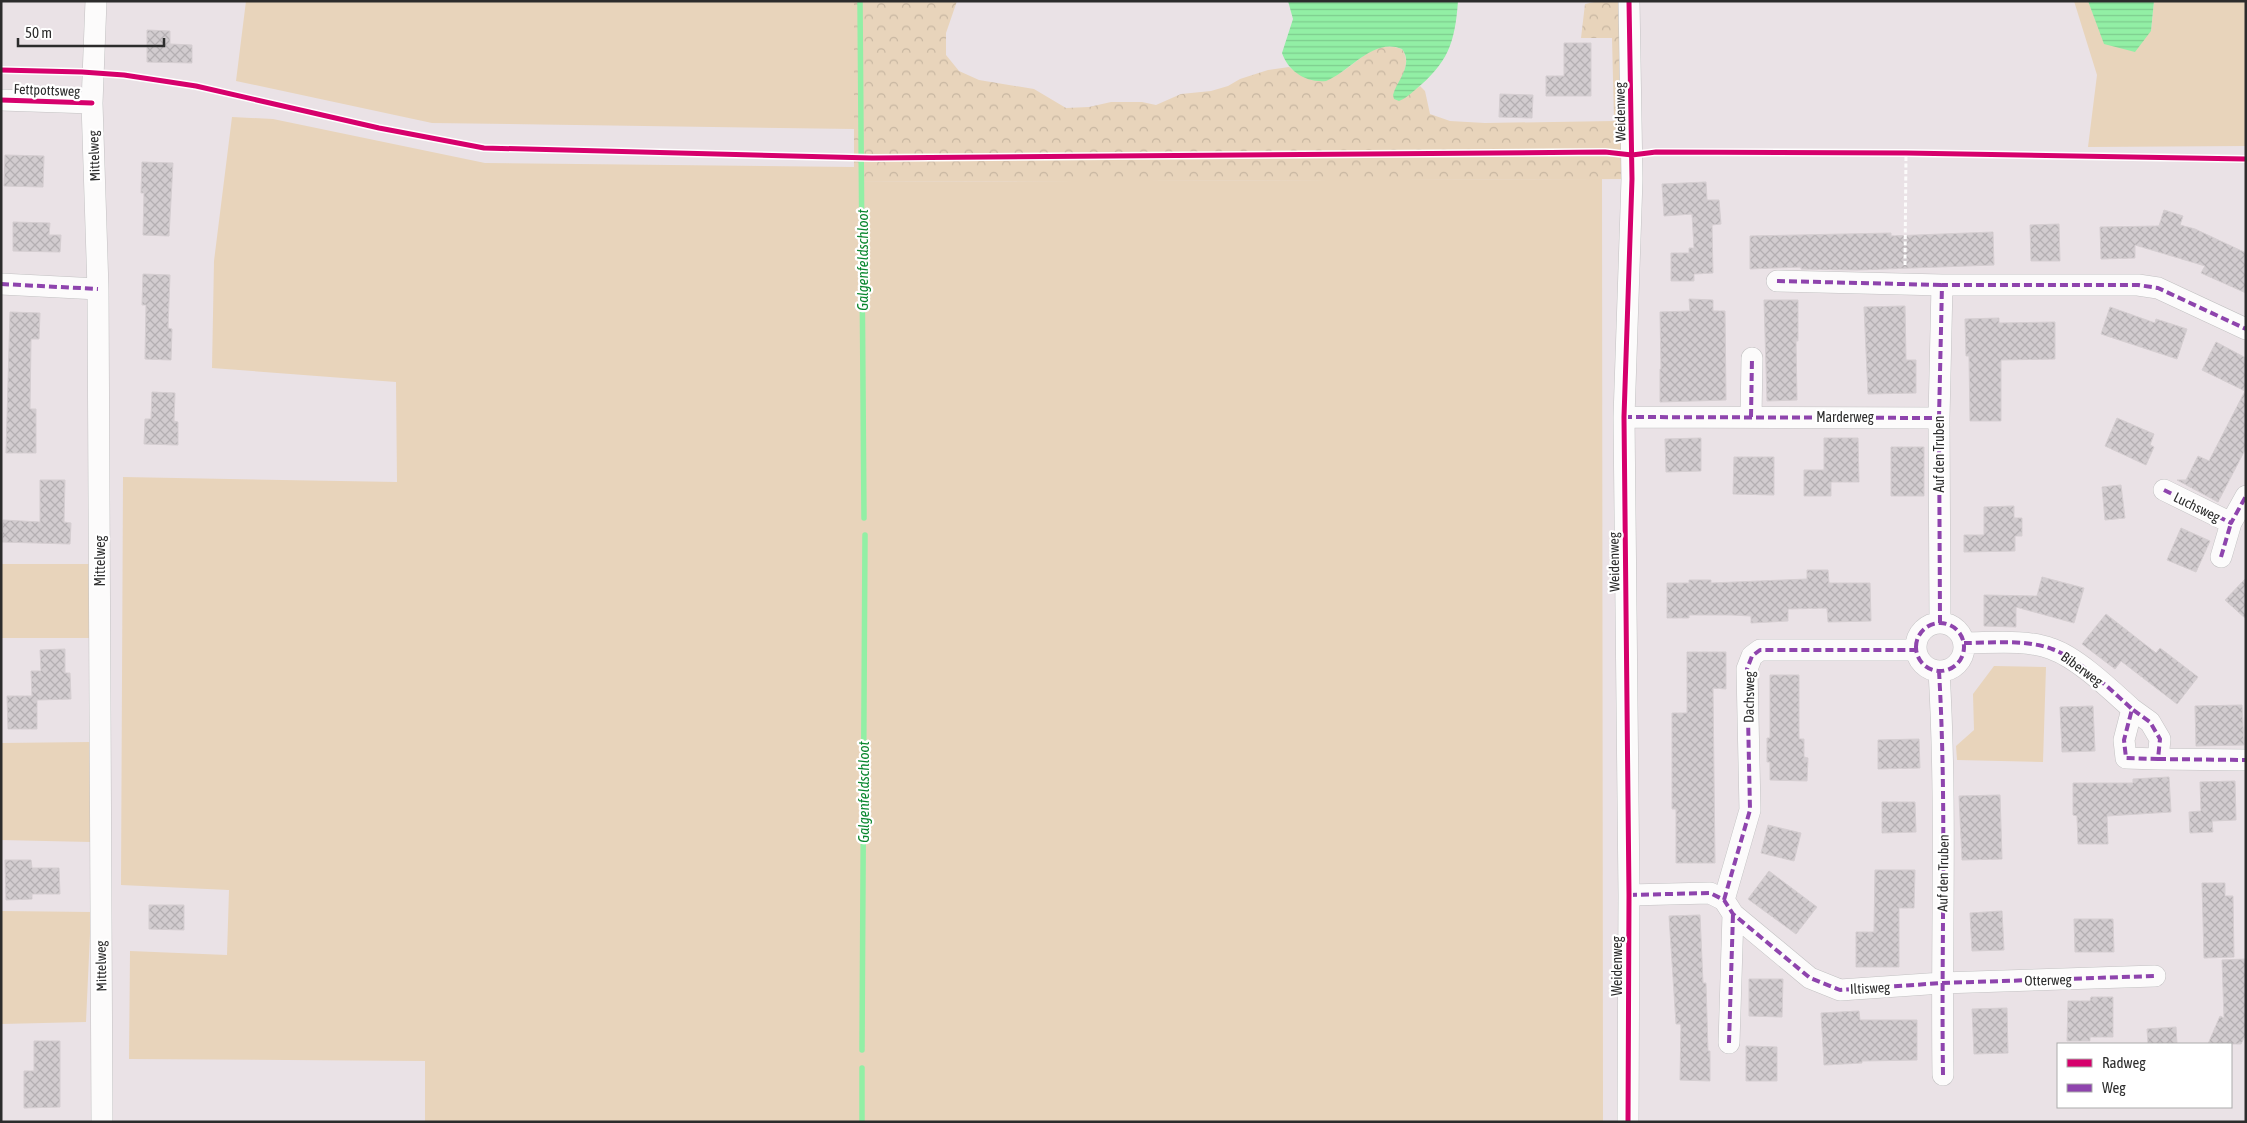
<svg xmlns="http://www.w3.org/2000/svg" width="2247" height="1123" viewBox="0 0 2247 1123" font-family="'Asap Condensed',sans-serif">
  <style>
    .grass { fill: #e8d4bb }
    .forest { fill: url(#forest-crowns) }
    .water { fill: url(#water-rules) }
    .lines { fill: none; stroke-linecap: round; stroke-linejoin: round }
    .stream { stroke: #92efa5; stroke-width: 5.5 }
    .building { fill: url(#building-cross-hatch); stroke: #d5ced1 }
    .minor-casing { stroke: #c2c1c2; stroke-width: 22 }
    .path { stroke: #fcfbfb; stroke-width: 3; stroke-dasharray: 4 2.5; stroke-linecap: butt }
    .minor { stroke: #fcfbfb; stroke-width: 21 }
    .quiet { stroke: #8e44ad; stroke-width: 4; stroke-dasharray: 8 4; stroke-linecap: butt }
    .cycleway-casing { stroke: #fff; stroke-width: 8 }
    .cycleway { stroke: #d6006c; stroke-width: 5 }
    .labels { text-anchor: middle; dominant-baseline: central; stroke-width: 4.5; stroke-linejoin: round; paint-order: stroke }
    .street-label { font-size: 14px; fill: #2c2c2c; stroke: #fff }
    .water-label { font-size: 15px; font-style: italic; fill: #09872e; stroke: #fff }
  </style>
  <defs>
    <pattern id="forest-crowns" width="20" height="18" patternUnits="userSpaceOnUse" patternTransform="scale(1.25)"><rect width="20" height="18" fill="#e8d4bb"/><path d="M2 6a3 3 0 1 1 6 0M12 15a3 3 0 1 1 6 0" fill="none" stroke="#c7b6a1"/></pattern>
    <pattern id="water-rules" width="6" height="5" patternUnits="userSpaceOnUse" patternTransform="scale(1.25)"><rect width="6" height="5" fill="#92efa5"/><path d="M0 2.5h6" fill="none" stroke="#7ecd8e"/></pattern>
    <pattern id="building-cross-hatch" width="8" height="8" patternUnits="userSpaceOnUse" patternTransform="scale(1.25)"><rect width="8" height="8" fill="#d2cccf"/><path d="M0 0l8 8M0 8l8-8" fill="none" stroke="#b4afb2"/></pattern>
  </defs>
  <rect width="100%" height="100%" fill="#eae2e6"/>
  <path class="grass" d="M246,1H854V129L432,123L236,81Z
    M2074,1H2088L2096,21L2151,31L2154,1H2246V146L2088,147L2097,75Z
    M232,117L273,119L485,163L854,167V182L1602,179L1603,1122H425V1061L129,1059L130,951L227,955L229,890L121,885L123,477L397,482L396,382L212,368L214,261Z
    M1,564H90V638H1Z
    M1994,666L2046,667L2043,762L1957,760L1956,746L1974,730L1973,694Z
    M91,742V842L1,840V743Z
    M1,911L91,912L86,1022L1,1024Z"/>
  <path class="forest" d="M854,1H957L946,33V55L959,71L979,80L1034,89L1066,108L1089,107L1111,102H1142L1156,105L1181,94L1211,91L1228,86L1240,79L1268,70L1289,67C1345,107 1356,32 1402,49C1412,63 1401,79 1394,92L1416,89L1420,86L1425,91L1430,114L1450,121L1485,123L1614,121L1612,38H1581L1585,4L1599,1H1629L1632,179L854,182Z"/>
  <path class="water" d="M1288,1H1458C1455,43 1448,63 1415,90C1410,94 1405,99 1399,101L1394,99L1393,95C1397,80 1414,65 1402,49C1373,37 1351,71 1326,81C1306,83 1288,71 1282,53L1293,19Z
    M2088,1H2154L2151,31L2135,52L2104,44Z"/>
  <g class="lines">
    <path class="stream" d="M860,1L864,518
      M862,1050L865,535
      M862,1068V1122"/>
  </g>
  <path class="building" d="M147,30L170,31V44L192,45V63L147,62Z
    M1564,43H1591V96H1546V76H1564Z
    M1500,94L1533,95L1532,118L1499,117Z
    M5,155L44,156L43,187L4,186Z
    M142,162L173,163L169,236L143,235L144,193H141Z
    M1706,182L1707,200H1719L1721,224L1712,225L1713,273L1694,274V281H1671V253H1689V248H1694L1692,214L1664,216L1662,184Z
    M2164,210L2183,216L2180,225L2195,229L2246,253V293L2201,273L2205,266L2135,245V258L2101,259L2100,227L2159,226Z
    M13,222L50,223L49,235H61L60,252L13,251Z
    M2059,224L2060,261H2031L2030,225Z
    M1993,232L1994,265L1857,270L1801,269V267L1750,269V236L1891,233V236Z
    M143,274L170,275L168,328L172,329L171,360L145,359L146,305H142Z
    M1689,299L1713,300V311H1725L1726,400L1660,402V369H1661L1660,312L1690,311Z
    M1764,300H1798V341H1796L1797,400L1767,401Z
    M1905,306L1906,360H1916V393L1868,394L1864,307Z
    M2110,307L2155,323L2156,319L2187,329L2177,359L2101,334Z
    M10,312L40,313L39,339H31L30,409H36V453H6Z
    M1999,318V323L2055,322V359L2001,360V421H1970L1969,356H1966L1965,319Z
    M2216,342L2246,358V448L2218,502L2177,480H2186L2198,456L2209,461L2245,391L2202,370Z
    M152,392L175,393L174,421L178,422V445L144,444L145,419H151Z
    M2117,418L2154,434L2150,445L2154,447L2146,465L2105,446Z
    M1701,438V471L1666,472L1665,439Z
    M1824,438H1858L1859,482H1831V496H1804V470H1824Z
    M1891,447H1924V496H1891Z
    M1734,457H1774V495L1733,494Z
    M40,480H65L64,522L71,523L70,544L2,542L3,520L40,522Z
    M2121,485L2125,518L2105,520L2102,487Z
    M2014,506V518H2022V536H2015V551L1964,552V535H1984V507Z
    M2181,528L2210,541L2196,572L2167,560Z
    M1807,570H1828L1829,583H1870L1871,621L1828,622L1827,608L1788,609V621L1751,623V616L1732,615H1689V618H1667V583H1689V580H1711V583L1807,579Z
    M2042,577L2084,588L2074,623L2016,607V627L1984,626V595L2037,596Z
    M2246,578V619L2225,600Z
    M2106,614L2156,653L2160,648L2198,677L2177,704L2121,661L2115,669L2082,644Z
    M65,649V673H70L71,699L37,700V729H8L7,696H32L31,671H41L40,650Z
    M1687,652H1726V689L1713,688L1715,863H1676V809H1672V713H1687Z
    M1770,675H1799V739H1804V757L1808,758L1807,781L1770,780V762H1767V738H1770Z
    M2242,705L2244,745L2196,746L2195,706Z
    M2093,706L2095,751L2062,752L2060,707Z
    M1919,739L1920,768L1878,769V740Z
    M2169,777L2171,812L2107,816L2108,844H2078L2077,816L2073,815V783H2133V779Z
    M2235,781L2236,820L2212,821L2213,832L2190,833L2189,812L2201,811L2200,782Z
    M2000,795L2002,859L1962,860L1959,796Z
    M1882,802H1915L1916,832L1882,833Z
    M1768,825L1801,833L1794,861L1761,853Z
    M5,860H31L32,868H59L60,894H32V899L6,900Z
    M1875,870H1915L1914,908H1899V967H1856V932H1874Z
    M1769,871L1817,907L1796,934L1748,899Z
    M2202,883H2225V896H2233L2234,957L2204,958Z
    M149,905H184V930L149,929Z
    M2002,911L2004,950L1972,951L1970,913Z
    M1700,915L1703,983H1706L1708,1051H1710V1081L1680,1080L1681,1024H1676L1669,916Z
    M2074,919H2113L2114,952H2075Z
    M2246,959V1034L2241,1044H2208L2220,1016L2224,1018L2222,960Z
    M1749,979H1783L1782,1017L1749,1016Z
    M2091,997H2113V1037H2090V1041H2067L2068,1001H2090Z
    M2007,1008L2008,1053L1974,1054L1972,1009Z
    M1859,1011L1860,1020H1917V1060L1862,1061V1063L1824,1065L1821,1013Z
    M2176,1027L2177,1044H2148L2147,1029Z
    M34,1041H60V1107L24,1108V1071H34Z
    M1746,1046L1777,1047V1081H1746Z"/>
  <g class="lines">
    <g class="minor-casing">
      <path id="minor" d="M96,1L92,103L98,289L102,1122
        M1,100L92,103
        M1777,281L1942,285
        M1,284L98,289
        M1624,417L1939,418
        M1751,417L1752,358
        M2164,490L2231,523L2246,496
        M2221,557L2231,523
        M1916 647a24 24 0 1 1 48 0a24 24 0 1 1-48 0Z
        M1940,623L1939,418L1942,285H2138L2158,288L2246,329
        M1964,643C1992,643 2026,639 2052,649C2078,658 2112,691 2132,709L2124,740L2126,758L2158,759L2160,739L2150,722L2132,709
        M1939,671C1947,806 1941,941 1943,1075
        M2158,759L2246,760
        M1629,895L1710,893L1724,900L1733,914L1810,978L1840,990L1942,983L2155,976
        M1724,900L1750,810L1747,669L1752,656L1760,650H1916
        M1729,1043L1733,914
        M1628,1122L1629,895L1624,417L1632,179L1629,1"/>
    </g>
    <path class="path" d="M1905,265L1906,153"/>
    <use href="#minor" class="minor"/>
    <path class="quiet" d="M1777,281L1942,285
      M1,284L98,289
      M1624,417L1939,418
      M1751,417L1752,358
      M2164,490L2231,523L2246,496
      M2221,557L2231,523
      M1916 647a24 24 0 1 1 48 0a24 24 0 1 1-48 0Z
      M1940,623L1939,418L1942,285H2138L2158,288L2246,329
      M1964,643C1992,643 2026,639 2052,649C2078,658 2112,691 2132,709L2124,740L2126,758L2158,759L2160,739L2150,722L2132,709
      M1939,671C1947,806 1941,941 1943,1075
      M2158,759L2246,760
      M1629,895L1710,893L1724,900L1733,914L1810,978L1840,990L1942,983L2155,976
      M1724,900L1750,810L1747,669L1752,656L1760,650H1916
      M1729,1043L1733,914"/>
    <g class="cycleway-casing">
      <path id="cycleway" d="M1,70L82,72L124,75L196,86L379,128L484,148L872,158L1605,152L1632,155L1656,152L1906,153L2246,159
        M1,100L92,103
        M1628,1122L1629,895L1624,417L1632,179L1629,1"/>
    </g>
    <use href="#cycleway" class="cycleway"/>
  </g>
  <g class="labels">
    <g class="street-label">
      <text transform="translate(47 90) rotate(2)">Fettpottsweg</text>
      <text transform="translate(1620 112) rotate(-91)">Weidenweg</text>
      <text transform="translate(94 156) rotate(-92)">Mittelweg</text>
      <text x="1845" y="417">Marderweg</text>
      <text transform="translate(1939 454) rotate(-90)">Auf den Truben</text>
      <text transform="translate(2197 507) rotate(26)">Luchsweg</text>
      <text transform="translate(100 561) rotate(-90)">Mittelweg</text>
      <text transform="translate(1614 562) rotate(-91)">Weidenweg</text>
      <text transform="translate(2082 669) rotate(36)">Biberweg</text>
      <text transform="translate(1749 697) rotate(-89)">Dachsweg</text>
      <text transform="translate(1943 873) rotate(-89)">Auf den Truben</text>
      <text transform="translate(101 966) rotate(-91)">Mittelweg</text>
      <text transform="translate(1617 966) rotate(-90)">Weidenweg</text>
      <text transform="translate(2048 980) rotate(-2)">Otterweg</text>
      <text transform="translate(1870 988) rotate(-3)">Iltisweg</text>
    </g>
    <g class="water-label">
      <text transform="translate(862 260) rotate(-90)">Galgenfeldschloot</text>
      <text transform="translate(863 792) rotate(-90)">Galgenfeldschloot</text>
    </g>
  </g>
  <rect width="2247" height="1123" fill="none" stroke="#2c2c2c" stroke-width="5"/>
  <rect x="2057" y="1043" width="175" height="65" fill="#ffffff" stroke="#ababab"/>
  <rect x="2067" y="1059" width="25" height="8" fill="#d6006c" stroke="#ababab"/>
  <text x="2102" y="1068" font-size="15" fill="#2c2c2c">Radweg</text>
  <rect x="2067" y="1084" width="25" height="8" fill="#8e44ad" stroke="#ababab"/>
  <text x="2102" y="1093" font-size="15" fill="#2c2c2c">Weg</text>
  <path d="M18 38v8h146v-8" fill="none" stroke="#2c2c2c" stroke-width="2.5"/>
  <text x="25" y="38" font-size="15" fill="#2c2c2c" stroke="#ffffff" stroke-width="4" paint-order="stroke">50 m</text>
</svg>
